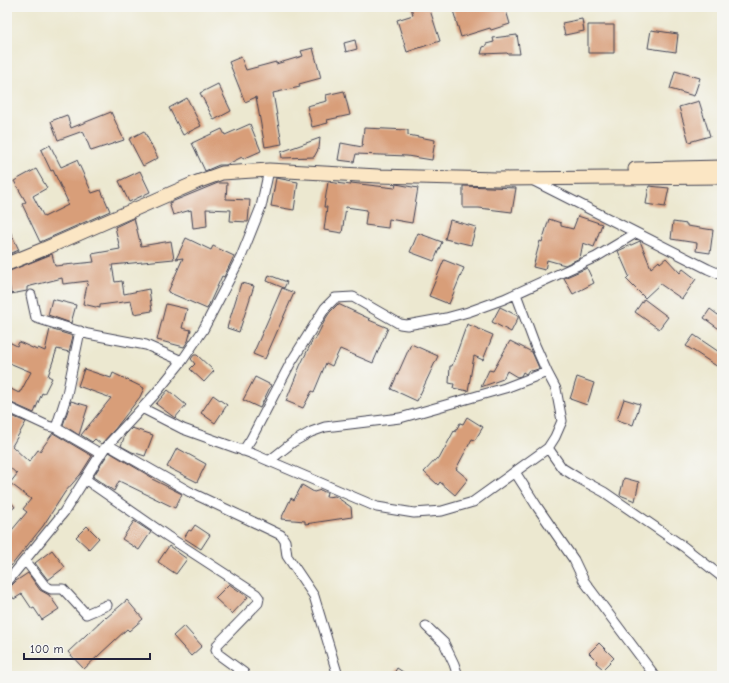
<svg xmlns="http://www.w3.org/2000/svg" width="729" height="683" viewBox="0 0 729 683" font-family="'Comic Neue',sans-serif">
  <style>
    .building { fill: #d89e79 }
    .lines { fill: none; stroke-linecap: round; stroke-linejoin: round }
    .street-casing { stroke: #404051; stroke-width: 11 }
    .secondary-casing { stroke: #404051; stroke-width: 15 }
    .street { stroke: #fff; stroke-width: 9 }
    .secondary { stroke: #fbe6c4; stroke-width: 13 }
  </style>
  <rect width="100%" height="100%" fill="#f6f6f2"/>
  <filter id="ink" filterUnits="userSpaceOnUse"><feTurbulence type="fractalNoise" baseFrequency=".025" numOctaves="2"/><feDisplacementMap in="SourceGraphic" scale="8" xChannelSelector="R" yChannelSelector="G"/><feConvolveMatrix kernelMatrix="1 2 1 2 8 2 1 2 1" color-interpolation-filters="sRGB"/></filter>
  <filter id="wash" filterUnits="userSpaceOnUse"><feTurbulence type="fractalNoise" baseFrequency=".012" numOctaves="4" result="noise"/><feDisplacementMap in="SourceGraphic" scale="16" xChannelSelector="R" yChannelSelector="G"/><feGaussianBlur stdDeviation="0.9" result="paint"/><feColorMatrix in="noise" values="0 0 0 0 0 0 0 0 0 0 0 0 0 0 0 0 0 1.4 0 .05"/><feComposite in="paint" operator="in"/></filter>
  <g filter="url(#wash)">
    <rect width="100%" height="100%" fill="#ece8d0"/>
    <g id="blocks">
      <path class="building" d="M411,7H429L440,41L407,52L397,20L413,15Z
        M452,7H505L510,24L491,30L490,28L461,37Z
        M582,19L584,31L565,35L562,23Z
        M588,25H614V53H588Z
        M651,30L678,34L676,52L648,48Z
        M517,35L520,54H508L507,53L481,54L483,47L486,46V44L494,42L493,38Z
        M355,40L357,49L346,52L344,43Z
        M313,48L321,78L299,84L300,87L273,93L282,144L265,147L256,97L245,102L229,62L241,57L246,70L276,62V64L303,56L301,51Z
        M675,71L700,78L694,96L670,89Z
        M218,84L231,111L214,120L200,93Z
        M344,91L350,115L327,120L328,123L312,127L307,106L327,101L326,95Z
        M187,98L201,126L183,135L169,108Z
        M699,101L710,136L689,142L679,107Z
        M111,112L124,140L91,151L83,131L58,140L51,121L67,115L71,128Z
        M250,124L261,151L243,159L242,157L226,165H219L205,171L192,143L222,129L225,135Z
        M364,128L408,130V135L435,140L432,160L407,156L356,154L354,162L338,160L341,143L362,147Z
        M144,131L158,158L143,166L129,139Z
        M320,138L319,148L314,157L282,158L281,152Z
        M50,145L61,167L77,160L92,193L101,190L110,211L40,242L22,204L26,202L14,181L36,169L47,188L33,196L44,217L68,205L66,202H68L53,170L51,171L41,150Z
        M140,171L150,192L129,202L119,181Z
        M276,178L298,182L294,210L271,206Z
        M328,182L351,185V183L395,188L396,184L418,188L412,223L389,219L388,228L365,225L367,210L346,207L342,233L324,230L327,207H324Z
        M218,183H227L226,199L250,200L248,222L230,221L231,210L206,209L207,226L193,228L191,210L173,215L169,203Z
        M463,186L516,188L512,212L479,208H463Z
        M649,186L669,188L665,207L646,204Z
        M578,216L602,224L594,247L583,243L580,258L565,265L547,260L545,270L533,267L540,241L542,242L549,219L561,223V226L573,229Z
        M134,218L141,246L171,241L174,259L112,265L115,282L122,281L124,294L149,289L152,311L134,314L131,301L100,305V308L83,304L88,281L63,284L62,278L27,287V291L11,294L7,272L52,254L55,266L94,262L92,254L120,249L115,227Z
        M450,220L476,227L471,245L445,239Z
        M673,222L687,224V226L713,230L710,253L696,251L697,243L671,239Z
        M7,225L19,250L7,255Z
        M418,233L442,242L434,261L410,252Z
        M186,238L211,250L213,246L234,256L224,277L222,276L207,309L168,292L183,258L176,259Z
        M640,241L651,268L659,261L660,263L666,258L680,273L683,269L696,279L682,299L660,284L645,298L626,279L629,276L618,251Z
        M444,260L464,268L449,304L429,296Z
        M587,268L594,283L573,294L564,278Z
        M269,275L287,282L284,288L267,281Z
        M241,283L254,286L239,332L227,328Z
        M282,288L294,293L265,359L253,354Z
        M52,299L76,305L71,323L48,315Z
        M644,299L668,317L659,329L635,312Z
        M166,304L187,309L182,328L191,330L188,341L184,347L157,340Z
        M338,304L370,319L369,320L388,328L373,363L340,349L332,366L326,363L314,392L312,391L303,408L286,401L300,366L313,339L315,340L326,318L330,312Z
        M500,307L518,316V318L511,332L492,322Z
        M710,309L722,318V331L704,318Z
        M467,324L493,335L483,360L474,356L468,391L453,388L454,384L449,383L450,366H452Z
        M50,329L73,336L69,352L57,349L48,376L52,378L44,394L42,393L34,413L7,401V387L19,393L20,391H21L31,372L7,362V341L17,346L19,342L37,350L38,348L45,351Z
        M694,335L722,354V361L718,367L686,346Z
        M510,341L532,352L539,368L538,369L532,371L529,370L526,374L523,372L521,376L517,377L507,371L503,379L481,387L489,370L493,371Z
        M411,344L438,356L417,401L391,389Z
        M194,355H197L214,371L204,382L190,369L195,364L191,359Z
        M84,369L111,378L113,373L144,388L140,397L115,429L101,444L95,439L92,442L81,435L111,398L78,386Z
        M255,377L271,385L260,408L243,400Z
        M577,377L594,383L587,405L570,399Z
        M168,390L186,405L175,418L156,404Z
        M213,395L227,405L215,423L201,413Z
        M624,399L640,404L633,425L617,420Z
        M71,401L88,406L79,435L63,425Z
        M7,414L26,422L12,446L29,462L38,450L40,451L53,433L92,456L80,475L65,492L43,526L11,566L7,563V536L27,512L23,509L31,499L10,483L17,474L7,465Z
        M467,417L483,427L475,440L472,439L456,469L468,479L455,495L440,482L438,485L424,472L437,458L439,459L454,431L455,432L460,423L463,424Z
        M132,428L153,435L145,456L132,452L121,446L125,435Z
        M177,448L206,464L197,482L167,467Z
        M109,452L153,478L152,479L182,494L175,508L119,481L114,491L93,477Z
        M624,478L639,482L635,501L620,495Z
        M302,485L314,492L321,490L324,492H327L326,497L335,496L351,507L352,517L305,524V521L281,519L291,498L294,500Z
        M7,497L15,507L7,513Z
        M134,521L151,532L139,550L122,539Z
        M195,525L210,535L201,549L184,538L189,530L191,531Z
        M87,526L99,538L89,549L76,537Z
        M169,546L187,559L176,574L158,562Z
        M52,550L65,567L48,580L35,563Z
        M28,573L40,590L49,595L59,609L42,620L34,608L32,609L22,594L14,599L7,588L11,586L16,581Z
        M229,584L248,597L232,614L215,598Z
        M127,600L143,619L129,631L127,629L84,669L68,652L105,617L106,618Z
        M184,626L202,646L191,656L173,636Z
        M599,643L614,658L603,669L596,663L597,661L589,653Z
        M397,668L409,676H397L394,673Z"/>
    </g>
  </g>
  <g filter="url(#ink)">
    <use href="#blocks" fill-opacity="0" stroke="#404051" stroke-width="1"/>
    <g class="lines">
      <g class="street-casing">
        <path id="street" d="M532,180L708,269L722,275
          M31,295L36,318L88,334L146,345L182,361
          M7,407L48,426L56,428L67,394L80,331
          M142,408L183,429L253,454L377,507L414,513L442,511L473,502L548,448L555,437L562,421L556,389L547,372
          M56,428L101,454
          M108,445L190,492L281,535L285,541L287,556L314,596L338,676
          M548,448L562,468L578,478L604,492L684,547L722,577
          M243,451L251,439L290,364L325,308L335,298L353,297L400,324L407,325L446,318L468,312L504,299L596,257L636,233
          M269,461L293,442L311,432L325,427L400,418L505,388L547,372L535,345L516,294
          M515,472L538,508L574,560L584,581L655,676
          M85,479L167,536L256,594L259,598L258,603L218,644L216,650L218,654L244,673
          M25,560L45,586L51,589H63L86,614L107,605
          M7,582L64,512L104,449L156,393L182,361L203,330L241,257L261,207L269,170
          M426,626L444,643L454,664L458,676"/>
      </g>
      <g class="secondary-casing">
        <path id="secondary" d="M635,169L722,167
          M7,264L44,249L197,182L222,173L269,170L378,176L497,179L722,177"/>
      </g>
      <use href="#street" class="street"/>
      <use href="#secondary" class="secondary"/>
    </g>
  </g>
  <rect width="729" height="683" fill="none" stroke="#f6f6f2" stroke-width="24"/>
  <path d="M24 653v6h126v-6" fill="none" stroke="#22223b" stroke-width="2"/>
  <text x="30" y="653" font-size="12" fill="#22223b" stroke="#f6f6f2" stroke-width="3" paint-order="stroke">100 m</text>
</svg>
